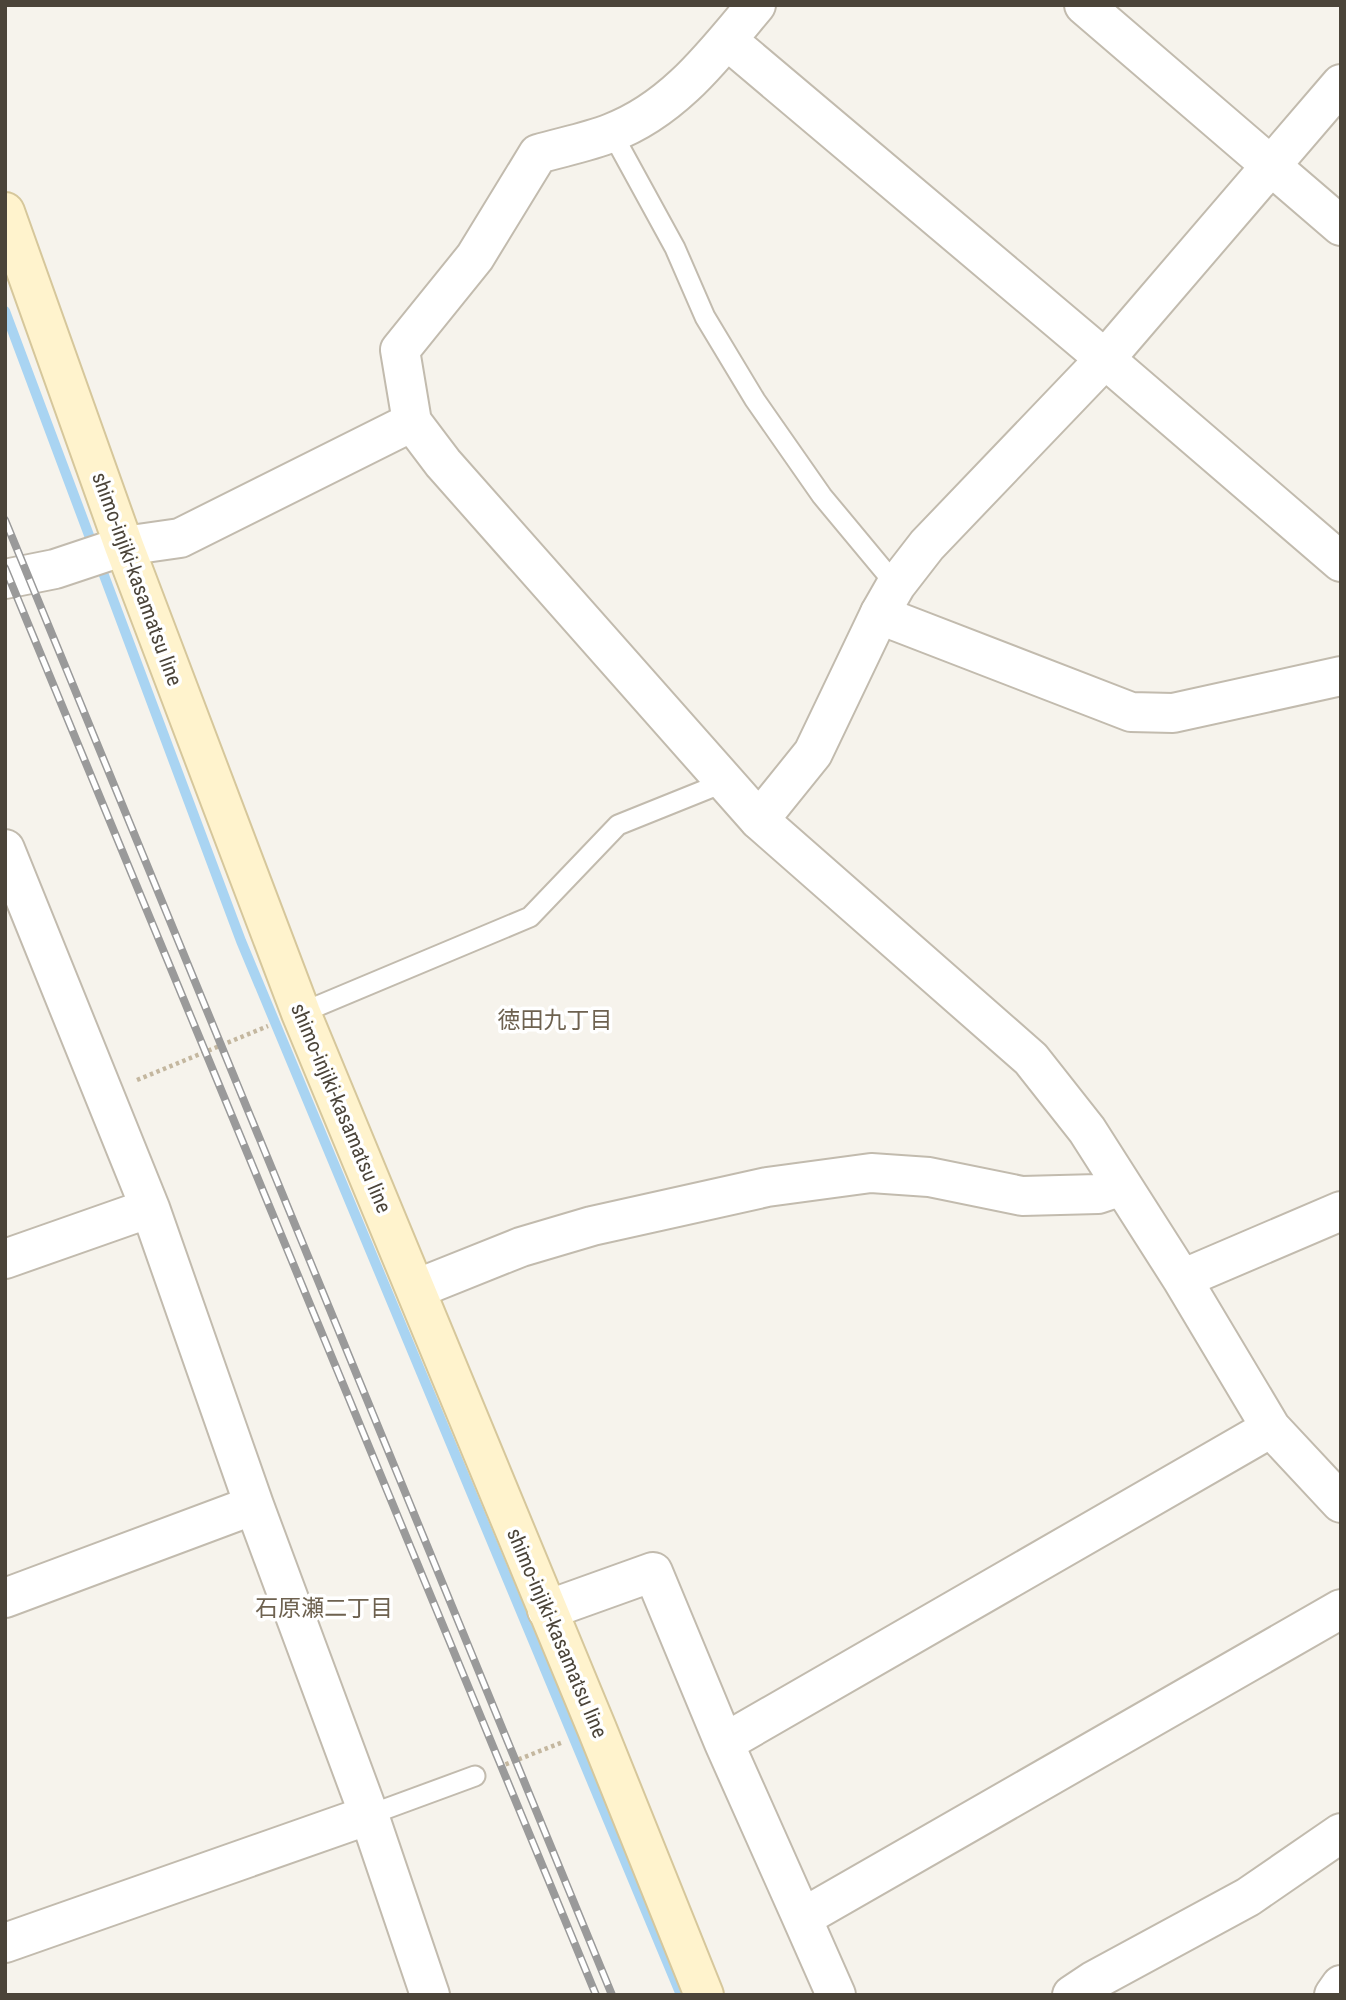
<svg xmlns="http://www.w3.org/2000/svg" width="1346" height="2000" viewBox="0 0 1346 2000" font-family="'Roboto Condensed','Noto Sans JP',sans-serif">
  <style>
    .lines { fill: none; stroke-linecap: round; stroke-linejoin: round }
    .stream { stroke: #a9d4f2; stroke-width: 10 }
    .service-casing { stroke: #c2bbae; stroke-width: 23 }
    .minor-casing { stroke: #c2bbae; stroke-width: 42 }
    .tertiary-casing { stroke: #c2bbae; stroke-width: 42 }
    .secondary-casing { stroke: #d6c79b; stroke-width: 42 }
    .path { stroke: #c4b79f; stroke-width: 4.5; stroke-dasharray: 3.5 3.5; stroke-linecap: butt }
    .service { stroke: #fff; stroke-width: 19 }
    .minor { stroke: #fff; stroke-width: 38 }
    .tertiary { stroke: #fff; stroke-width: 38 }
    .secondary { stroke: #fff3cd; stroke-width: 38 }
    .rail-casing { stroke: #9a9a9a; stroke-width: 8 }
    .rail { stroke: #fff; stroke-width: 5; stroke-dasharray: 16; stroke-linecap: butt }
    .labels { text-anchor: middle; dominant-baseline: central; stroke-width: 7; stroke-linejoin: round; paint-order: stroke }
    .street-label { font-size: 21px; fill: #4b4439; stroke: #fff }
    .neighbourhood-label { font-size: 23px; fill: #6e6250; stroke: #fff }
  </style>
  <rect width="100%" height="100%" fill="#f6f3ec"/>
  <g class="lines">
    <path class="stream" d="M5,311L241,941L681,1995"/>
    <g class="service-casing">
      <path id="service" d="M612,133L675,248L705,317L755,400L822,496L896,585
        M301,1013L530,917L618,825L725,782
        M369,1815L475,1776"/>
    </g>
    <g class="minor-casing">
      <path id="minor" d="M756,5C714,55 674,109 611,133C588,142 562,147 538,154L475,257L400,350L412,422L443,463L759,820L1031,1059L1087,1130L1182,1279L1271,1428L1341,1503
        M1084,5L1341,226
        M727,40L1105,359L1341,562
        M5,579L55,569L124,546L180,538L412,422
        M880,613L898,622L1131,712L1173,713L1341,676
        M5,849L150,1208L254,1505L369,1815L430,1995
        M5,1259L150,1208
        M1182,1279L1341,1211
        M416,1289L521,1247L592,1226L767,1187L871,1173L929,1177L1022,1196L1098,1194L1122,1186
        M5,1598L254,1505
        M547,1610L653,1572L724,1743L1271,1428
        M724,1743L802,1918L1341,1609
        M802,1918L836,1995
        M5,1943L369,1815
        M1072,1995L1093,1981L1248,1897L1341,1833
        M1334,1995L1341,1985"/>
    </g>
    <g class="tertiary-casing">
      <path id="tertiary" d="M759,820L813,753L880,613L896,585L927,545L1105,359L1341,84"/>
    </g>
    <g class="secondary-casing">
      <path id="secondary" d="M5,212L124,546L301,1013L597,1729L704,1995"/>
    </g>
    <path class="path" d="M137,1080L268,1026
      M499,1767L563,1742"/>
    <use href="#service" class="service"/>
    <use href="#minor" class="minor"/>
    <use href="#tertiary" class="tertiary"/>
    <use href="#secondary" class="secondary"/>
    <g class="rail-casing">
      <path id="rail" d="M5,520L612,1995
        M5,568L596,1995"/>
    </g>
    <use href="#rail" class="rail"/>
  </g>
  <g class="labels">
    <g class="street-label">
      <text transform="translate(137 579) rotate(70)">shimo-injiki-kasamatsu line</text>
      <text transform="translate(341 1108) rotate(67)">shimo-injiki-kasamatsu line</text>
      <text transform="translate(557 1633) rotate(67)">shimo-injiki-kasamatsu line</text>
    </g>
    <g class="neighbourhood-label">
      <text x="555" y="1020">徳田九丁目</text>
      <text x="324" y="1608">石原瀬二丁目</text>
    </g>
  </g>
  <rect width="1346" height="2000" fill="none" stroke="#4b4439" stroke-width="14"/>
</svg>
